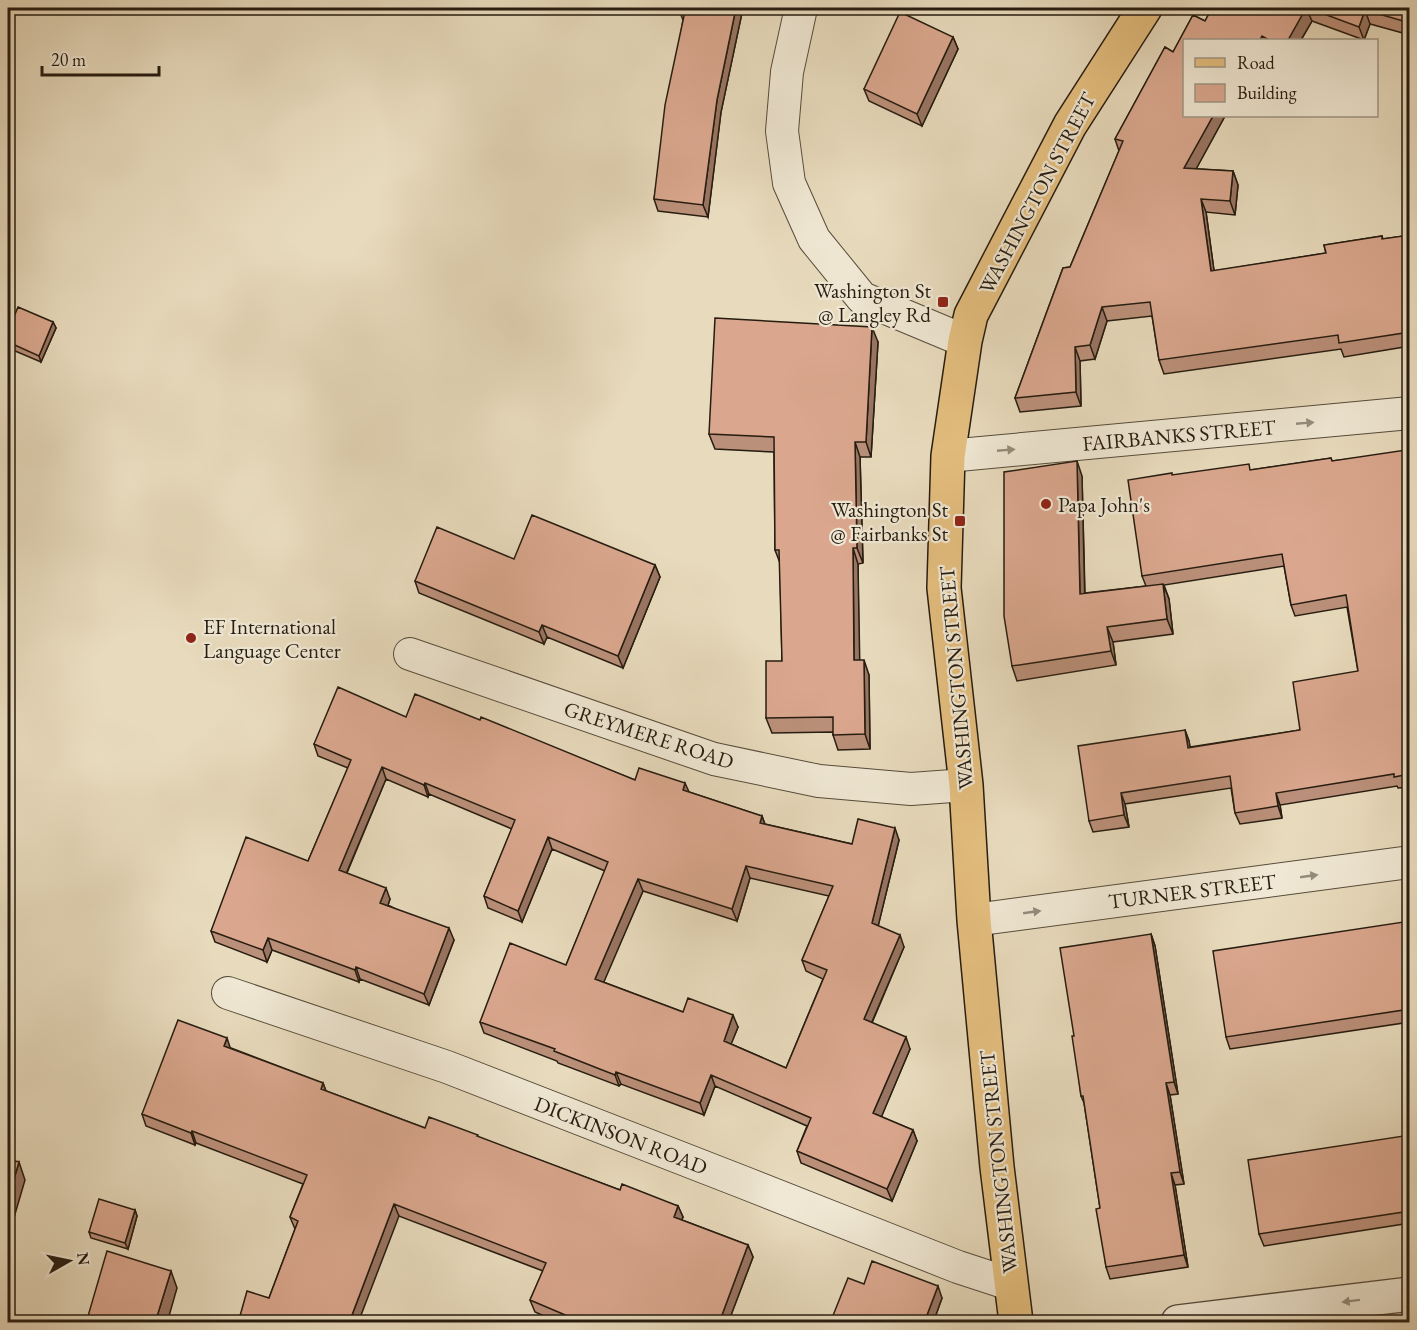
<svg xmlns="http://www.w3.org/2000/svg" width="1417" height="1330" viewBox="0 0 1417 1330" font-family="'EB Garamond',serif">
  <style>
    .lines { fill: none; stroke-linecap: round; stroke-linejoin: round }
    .minor-casing { stroke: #564c3b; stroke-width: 34 }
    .tertiary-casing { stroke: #564c3b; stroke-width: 36 }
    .primary-casing { stroke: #261c10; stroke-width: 36 }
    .minor { stroke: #f0e8d4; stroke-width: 32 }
    .tertiary { stroke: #f0e8d4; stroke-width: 33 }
    .primary { stroke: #e4be7e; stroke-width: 33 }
    .wall { fill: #bb907a; stroke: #261c10; stroke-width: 1.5; fill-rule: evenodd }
    .shaded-wall { fill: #997563; stroke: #261c10; stroke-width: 1.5 }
    .building { fill: #daa78e; stroke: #261c10; stroke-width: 1.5; fill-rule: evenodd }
    .oneway { fill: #958c7c }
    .poi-dot { fill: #8f2418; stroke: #f0e8d4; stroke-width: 2 }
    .labels { text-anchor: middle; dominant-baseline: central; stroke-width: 4.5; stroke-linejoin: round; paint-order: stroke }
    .street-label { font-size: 21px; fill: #261c10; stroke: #f0e8d4 }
    .poi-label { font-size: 21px; fill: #261c10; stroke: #f0e8d4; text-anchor: end }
  </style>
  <rect width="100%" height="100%" fill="#e8dbbd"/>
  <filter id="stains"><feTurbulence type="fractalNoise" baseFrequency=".00333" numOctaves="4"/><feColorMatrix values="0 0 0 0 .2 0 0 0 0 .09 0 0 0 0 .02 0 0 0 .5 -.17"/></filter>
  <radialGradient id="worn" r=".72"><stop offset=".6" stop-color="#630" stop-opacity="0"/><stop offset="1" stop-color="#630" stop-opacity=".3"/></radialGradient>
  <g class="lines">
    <g class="minor-casing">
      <path id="minor" d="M801,8L787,72L782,131L789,183L814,239L862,298L965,341
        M948,456L1410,413
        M410,654L714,759L819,781L911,789L966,785
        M974,920L1410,862
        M228,993L447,1067L745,1183L958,1267L1010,1284"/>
    </g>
    <g class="tertiary-casing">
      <path id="tertiary" d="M1178,1322L1410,1294"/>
    </g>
    <g class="primary-casing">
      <path id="primary" d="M1016,1322L997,1167L974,920L966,785L944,588L948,456L965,341L971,315L1070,125L1145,8"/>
    </g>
    <use href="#minor" class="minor"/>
    <use href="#tertiary" class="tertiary"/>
    <use href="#primary" class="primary"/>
  </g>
  <path class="wall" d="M743,8L721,112L708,217L658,211L654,199L683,20L679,10Z
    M1212,8H1410V35L1370,24L1364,40L1312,21L1301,40H1185V116H1225L1196,169L1233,171L1238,185L1235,215L1206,212L1214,271L1326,253L1324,245L1382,236L1383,239L1410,235V346L1344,357L1341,349L1164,374L1159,360L1152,316L1107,321L1095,359L1080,361L1081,406L1020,412L1015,398L1063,268L1070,267L1119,151L1115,139L1165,47L1173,52L1193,15L1205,21Z
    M953,37L958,49L922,126L869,101L864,89Z
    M53,322L56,328L41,362L8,348V331Z
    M878,342L871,457H860L863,563L858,564L859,660L869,675L870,749L838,750L833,735V732L772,733L766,718L782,661L780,563L775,550L774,452L715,449L709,434Z
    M1410,452V787L1398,788L1397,786L1280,805L1282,818L1240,824L1235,813L1231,788L1125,804L1129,827L1093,832L1089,821L1185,730L1189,741L1190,747L1300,730L1358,671L1347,607L1295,616L1291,605L1284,566L1164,585L1169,599L1173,634L1113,642L1116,665L1017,681L1012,666L1082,476L1085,593L1146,586L1142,576L1251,470L1331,458L1332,461Z
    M514,559L655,565L660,577L623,668L547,637L544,644L419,593L415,581Z
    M406,717L480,720L635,780L689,792L762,816L765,824L852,844L899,840L878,926L904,947L872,1023L910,1049L881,1117L913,1130L917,1141L892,1201L801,1163L797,1151L807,1126L715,1086L704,1115L621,1084L619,1086L558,1063L557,1061L484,1033L480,1022L566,965L605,871L552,849L522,922L488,908L484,896L512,829L429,794L428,797L386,779L347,873L390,899L388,905L454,940L429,1005L360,979L359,982L272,950L267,962L215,942L211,931L308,861L348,768L318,756L314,744ZM750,878L829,896L802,960L806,971L823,979L786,1068L731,1044L738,1027L683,1012L603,982L643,891L737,921Z
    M1410,921V1022L1230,1049L1226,1037Z
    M1151,934L1155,946L1178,1094L1170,1095L1184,1184L1175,1185L1188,1267L1110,1279L1106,1267L1100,1208L1084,1103L1081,1096L1074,1036Z
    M231,1048L323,1083L326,1091L425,1128L478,1137L620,1190L678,1206L683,1217L682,1220L748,1245L753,1257L728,1323H560L535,1312L530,1300L543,1271L399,1216L269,1298L295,1229L290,1217L303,1184L196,1143L195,1145L146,1126L142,1114Z
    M1410,1135V1223L1264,1246L1259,1234Z
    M135,1210L137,1216L128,1249L91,1238L89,1232Z
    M864,1284L942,1298L933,1323H834L832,1318Z"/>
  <path class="shaded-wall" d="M736,8H743L721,112L708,217L703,205L717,100Z
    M1306,8L1312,21L1301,40H1288Z
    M1365,10L1370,24L1364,40L1359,27Z
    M953,37L958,49L922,126L917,114Z
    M1213,116H1225L1189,182L1184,168Z
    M1233,171L1238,185L1235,215L1230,201Z
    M1201,199L1206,212L1216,285L1211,271Z
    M1102,307L1107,321L1095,359L1090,345Z
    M53,322L56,328L41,362L39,356Z
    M872,327L878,342L871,457L866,442Z
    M1075,347L1080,361L1081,406L1076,392Z
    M855,442L860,457L863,563L857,548Z
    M1077,461L1082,476L1085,609L1080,594Z
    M853,548L858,564L860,675L854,660Z
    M655,565L660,577L623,668L618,656Z
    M1163,584L1169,599L1173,634L1167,619Z
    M542,625L547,637L544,644L539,632Z
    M1107,627L1113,642L1116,665L1111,651Z
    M864,660L869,675L870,749L865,734Z
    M1185,730L1189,741L1192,759L1188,748Z
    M382,767L386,779L343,881L339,870Z
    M425,783L429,794L428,797L424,785Z
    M685,783L690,794L683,790Z
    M1121,793L1125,804L1129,827L1124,815Z
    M1276,793L1280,805L1282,818L1278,806Z
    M762,816L766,828L760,823Z
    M895,828L899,840L876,935L872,923Z
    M548,837L552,849L522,922L518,911Z
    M746,866L750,878L737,921L732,909Z
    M638,879L643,891L600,991L595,979Z
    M386,888L390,899L385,914L380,903Z
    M449,928L454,940L429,1005L424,994Z
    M1151,934L1155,946L1178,1094L1174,1082Z
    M900,935L904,947L868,1031L864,1019Z
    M268,938L272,950L267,962L263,950Z
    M356,967L360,979L359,982L355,970Z
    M733,1015L738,1027L728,1052L724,1041Z
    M906,1037L910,1049L878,1125L873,1113Z
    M227,1038L231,1050L224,1046Z
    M616,1072L621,1084L619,1086L615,1075Z
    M711,1075L715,1086L704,1115L700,1103Z
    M323,1083L327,1094L321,1089Z
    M1166,1083L1170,1095L1184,1184L1180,1172Z
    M913,1130L917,1141L892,1201L887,1189Z
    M192,1131L196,1143L195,1145L191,1133Z
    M19,1162L25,1180L8,1238V1199Z
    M1171,1173L1175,1185L1188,1267L1184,1255Z
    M394,1204L399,1216L358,1323H349Z
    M678,1206L683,1217L678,1229L674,1217Z
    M135,1210L137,1216L128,1249L125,1243Z
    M748,1245L753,1257L728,1323H719Z
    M171,1271L177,1288L167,1323H155Z
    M938,1286L942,1298L933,1323H924Z"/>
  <path class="building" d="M680,8H736L717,100L703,205L654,199L665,105L685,11L679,10Z
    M1212,8H1306L1288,40H1269L1262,36L1260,40H1185V116H1213L1184,168L1233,171L1230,201L1201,199L1211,271L1326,253L1324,245L1382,236V239L1410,235V332L1339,343L1338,335L1159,360L1150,302L1102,307L1090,345L1075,347L1076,392L1015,398L1063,268L1070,267L1123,141L1115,139L1165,47L1173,52L1193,15L1205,21Z
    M1308,8H1410V23L1365,10L1359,27Z
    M900,12L953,37L917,114L864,89Z
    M18,307L53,322L39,356L8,342V331Z
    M715,318L872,327L866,442H855L857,548H853L854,660H864L865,734L833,735V717L766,718V661H782L779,550H775L774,437L709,434Z
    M1406,450L1407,452H1410V774L1394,777V774L1276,793L1278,806L1235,813L1230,776L1121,793L1124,815L1089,821L1078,746L1185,730L1188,748L1300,730L1293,682L1358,671L1346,595L1291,605L1282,554L1142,576L1128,480L1172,473V475L1249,464L1250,470L1331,458L1332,461Z
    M1077,461L1080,594L1163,584L1167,619L1107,627L1111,651L1012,666L1004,616V472Z
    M532,515L655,565L618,656L542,625L539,632L415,581L437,527L514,559Z
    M338,687L406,717L415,694L480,720L481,717L635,780L639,768L685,783L683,790L762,816L760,823L852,844L858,819L895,828L872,923L900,935L864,1019L906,1037L873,1113L913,1130L887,1189L797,1151L811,1118L711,1075L700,1103L616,1072L615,1075L554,1051L555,1049L480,1022L510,943L566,965L608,862L548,837L518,911L484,896L515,820L425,783L424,785L382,767L339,870L386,888L380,903L449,928L424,994L356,967L355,970L268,938L263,950L211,931L246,837L308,861L351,760L314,744ZM746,866L833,886L802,960L827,970L786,1068L724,1041L733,1015L688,998L683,1012L595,979L638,879L732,909Z
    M1410,921V1009L1226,1037L1213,951Z
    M1151,934L1174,1082L1166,1083L1180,1172L1171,1173L1184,1255L1106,1267L1096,1209L1100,1208L1083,1096H1081L1072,1036H1074L1060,948Z
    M178,1020L227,1038L224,1046L323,1083L321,1089L425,1128L429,1117L478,1135L477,1136L620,1190L622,1184L678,1206L674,1217L748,1245L719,1323H698L691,1320L690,1323H584L530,1300L546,1263L394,1204L349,1323H238L247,1291L269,1298L298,1221L290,1217L307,1175L192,1131L191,1133L142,1114Z
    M1410,1135V1211L1259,1234L1248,1160Z
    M8,1159L19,1162L8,1199Z
    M99,1199L135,1210L125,1243L89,1232Z
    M107,1251L171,1271L155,1323H86Z
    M872,1261L938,1286L924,1323H844L832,1318L848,1278L864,1284Z"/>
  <defs><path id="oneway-solid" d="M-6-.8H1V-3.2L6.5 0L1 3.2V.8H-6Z" transform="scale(1.5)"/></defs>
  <g class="oneway">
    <use href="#oneway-solid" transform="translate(1305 423) rotate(-5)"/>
    <use href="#oneway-solid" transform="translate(1006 450) rotate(-5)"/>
    <use href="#oneway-solid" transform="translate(1309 876) rotate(-8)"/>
    <use href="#oneway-solid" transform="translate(1032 912) rotate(-8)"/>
    <use href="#oneway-solid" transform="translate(1351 1301) rotate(173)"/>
  </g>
  <g class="poi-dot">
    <rect x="937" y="296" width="12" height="12" rx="3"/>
    <circle cx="1046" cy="504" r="6"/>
    <rect x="954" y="515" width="12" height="12" rx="3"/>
    <circle cx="191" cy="638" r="6"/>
  </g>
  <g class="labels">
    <g class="street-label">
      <text transform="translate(1037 193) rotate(-62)">WASHINGTON STREET</text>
      <text transform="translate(1179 435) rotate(-5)">FAIRBANKS STREET</text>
      <text transform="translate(956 678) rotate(-95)">WASHINGTON STREET</text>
      <text transform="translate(649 735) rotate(18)">GREYMERE ROAD</text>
      <text transform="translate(1192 891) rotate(-7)">TURNER STREET</text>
      <text transform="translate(621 1135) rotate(21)">DICKINSON ROAD</text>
      <text transform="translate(998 1162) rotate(-96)">WASHINGTON STREET</text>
    </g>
    <g class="poi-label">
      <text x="931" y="290">Washington St<tspan x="931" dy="24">@ Langley Rd</tspan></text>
      <text x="1058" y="504" text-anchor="start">Papa John's</text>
      <text x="948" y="509">Washington St<tspan x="948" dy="24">@ Fairbanks St</tspan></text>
      <text x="203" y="626" text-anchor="start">EF International<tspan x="203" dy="24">Language Center</tspan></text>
    </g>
  </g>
  <rect width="1417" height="1330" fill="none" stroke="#e8dbbd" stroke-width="30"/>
  <rect x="9" y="9" width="1399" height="1312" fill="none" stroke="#261c10" stroke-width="3"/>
  <rect x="15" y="15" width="1387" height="1300" fill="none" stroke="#261c10" stroke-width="1.5"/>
  <rect x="1183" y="39" width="195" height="78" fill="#f0e8d4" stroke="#9f9686" stroke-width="1.5"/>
  <rect x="1195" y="58" width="30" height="9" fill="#e4be7e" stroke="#9f9686" stroke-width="1.5"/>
  <text x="1237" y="69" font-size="18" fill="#261c10">Road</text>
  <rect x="1195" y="84" width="30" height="18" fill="#daa78e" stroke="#9f9686" stroke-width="1.5"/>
  <text x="1237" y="99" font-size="18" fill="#261c10">Building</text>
  <g transform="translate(69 1261) rotate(81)" stroke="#f0e8d4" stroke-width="4.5" paint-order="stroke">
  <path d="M0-4.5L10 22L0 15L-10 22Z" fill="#261c10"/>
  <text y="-9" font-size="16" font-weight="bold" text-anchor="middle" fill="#261c10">N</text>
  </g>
  <path d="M42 66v9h117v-9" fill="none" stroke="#261c10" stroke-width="3"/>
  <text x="51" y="66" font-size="18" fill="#261c10" stroke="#f0e8d4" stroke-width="4.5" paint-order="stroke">20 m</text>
  <rect width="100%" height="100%" filter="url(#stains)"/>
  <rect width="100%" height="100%" fill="url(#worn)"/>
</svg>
